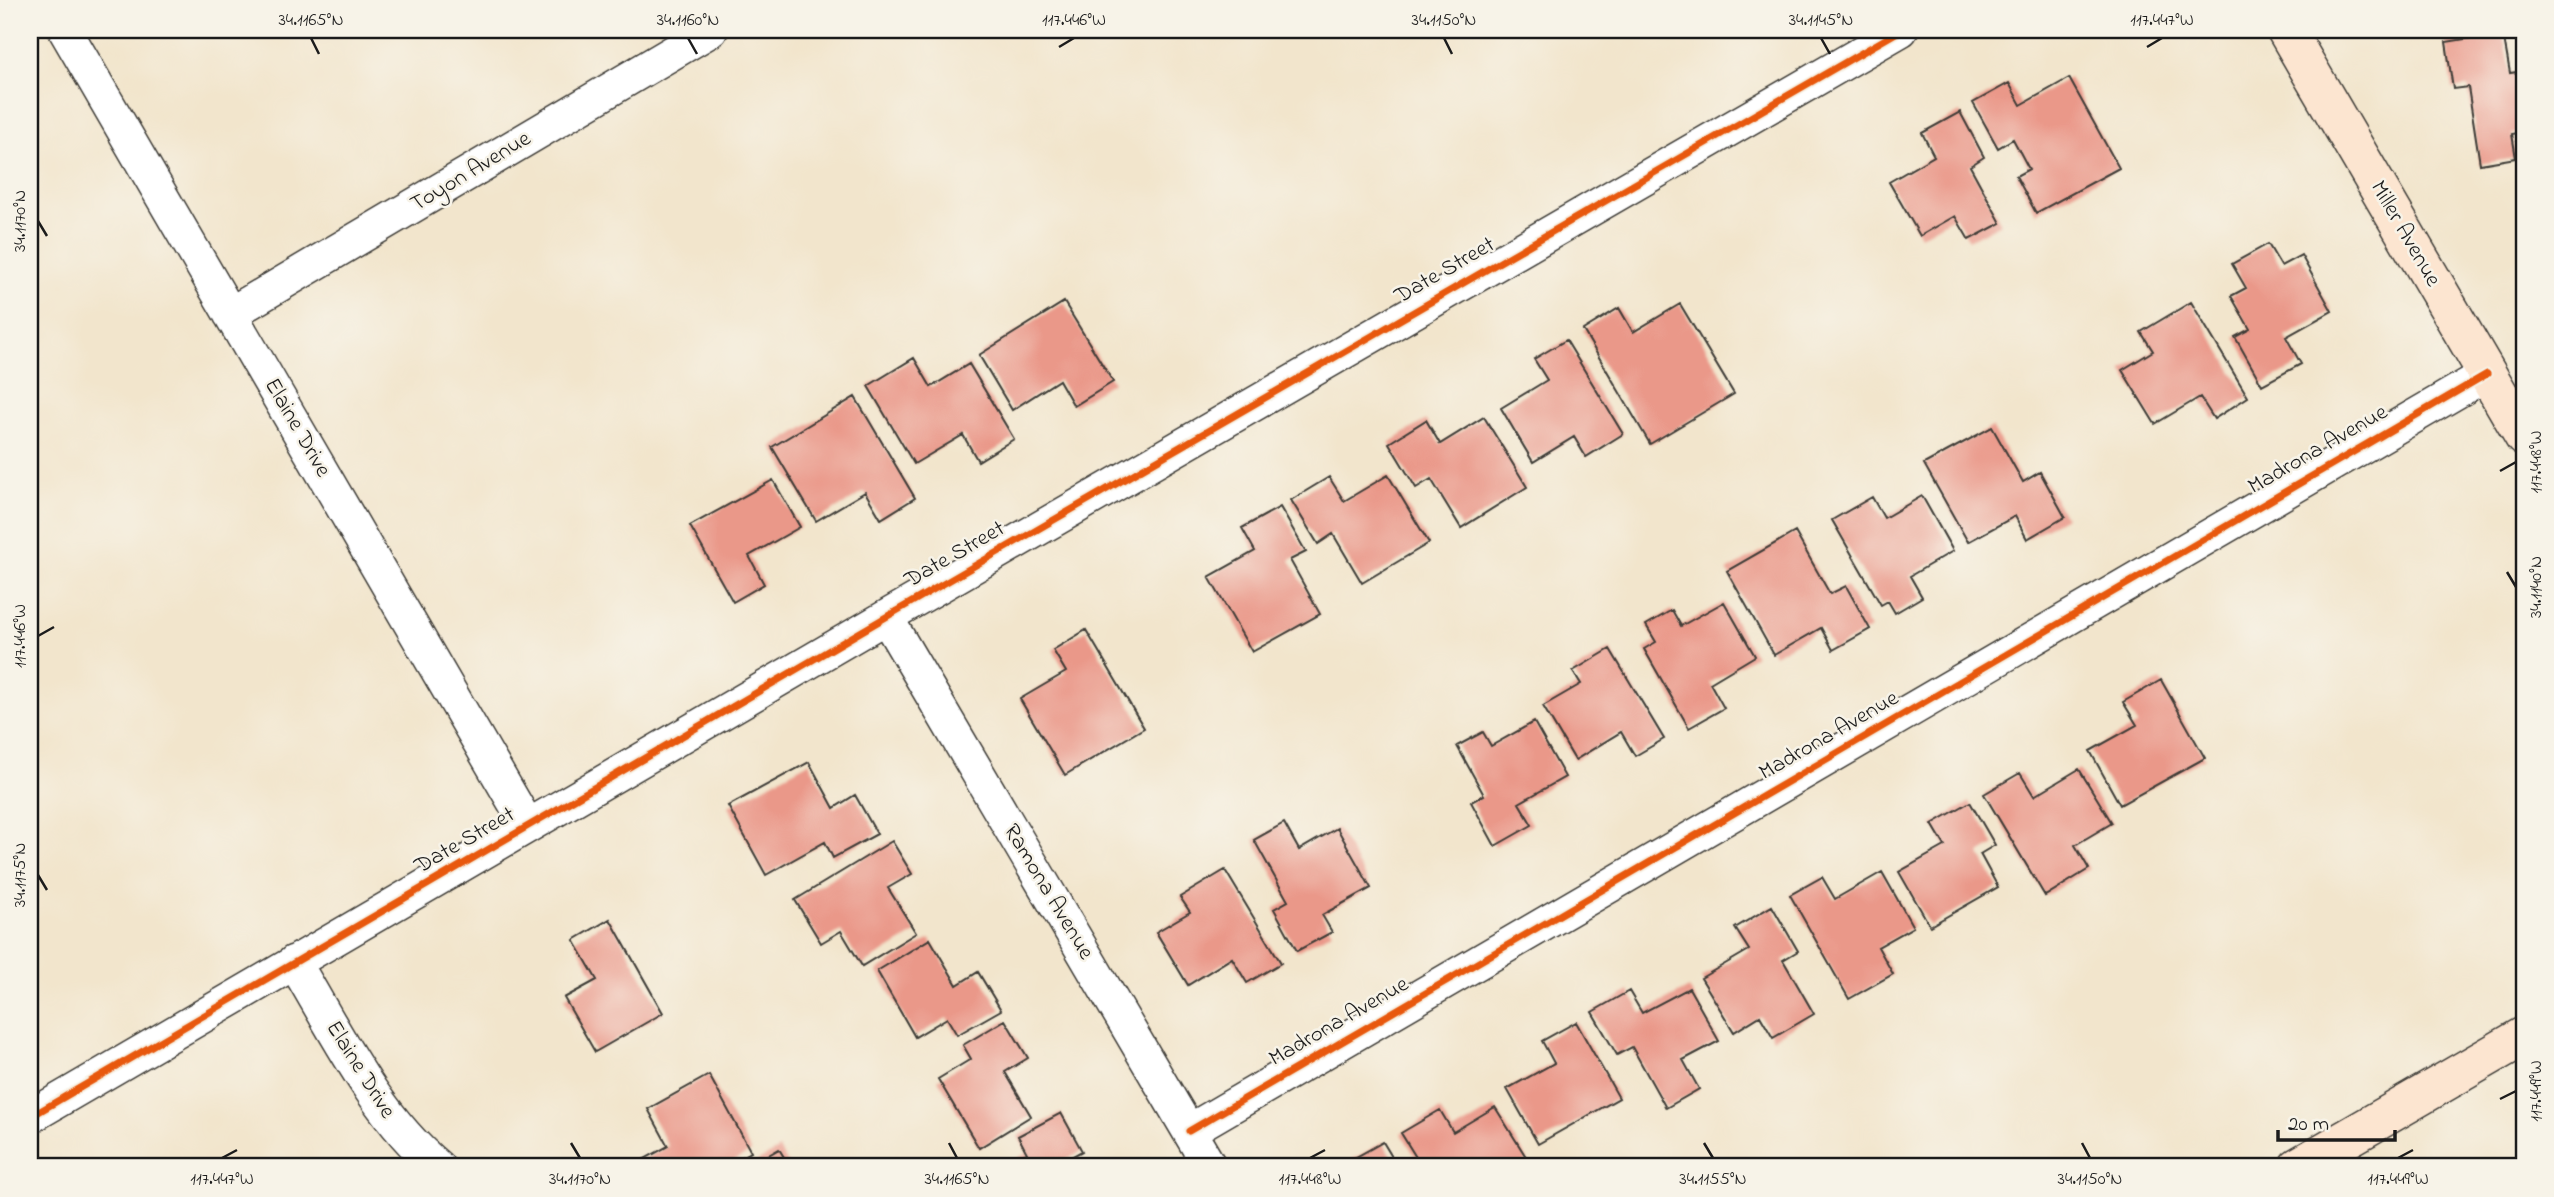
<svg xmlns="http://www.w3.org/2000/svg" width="2554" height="1197" viewBox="0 0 2554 1197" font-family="'Indie Flower',sans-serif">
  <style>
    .building { fill: #ea9889 }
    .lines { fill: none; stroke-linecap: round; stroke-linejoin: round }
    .street-casing { stroke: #3c3a36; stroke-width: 36 }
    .secondary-casing { stroke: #3c3a36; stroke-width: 41 }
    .street { stroke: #fff; stroke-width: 33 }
    .secondary { stroke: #fce5d0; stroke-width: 38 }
    .cycleway-casing { stroke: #f7f3e8; stroke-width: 11 }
    .cycleway { stroke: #e8590c; stroke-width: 7 }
    .ticks { fill: none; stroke: #1c1c1c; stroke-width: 2.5 }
    .labels { text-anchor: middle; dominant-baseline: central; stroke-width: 5; stroke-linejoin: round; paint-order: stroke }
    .street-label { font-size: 23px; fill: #1c1c1c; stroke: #f7f3e8 }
    .neatline { fill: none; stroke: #1c1c1c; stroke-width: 2.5 }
    .ticks-label { font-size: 18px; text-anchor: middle; fill: #1c1c1c }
  </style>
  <rect width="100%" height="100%" fill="#f7f3e8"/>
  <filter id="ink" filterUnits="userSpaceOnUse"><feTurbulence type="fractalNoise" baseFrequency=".0143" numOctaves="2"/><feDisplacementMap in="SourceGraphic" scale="14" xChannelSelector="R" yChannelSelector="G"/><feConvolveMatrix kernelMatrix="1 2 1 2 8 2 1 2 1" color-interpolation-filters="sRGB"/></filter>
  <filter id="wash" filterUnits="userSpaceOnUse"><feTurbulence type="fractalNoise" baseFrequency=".00686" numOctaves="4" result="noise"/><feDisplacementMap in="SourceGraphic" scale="28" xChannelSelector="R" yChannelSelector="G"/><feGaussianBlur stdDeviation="1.57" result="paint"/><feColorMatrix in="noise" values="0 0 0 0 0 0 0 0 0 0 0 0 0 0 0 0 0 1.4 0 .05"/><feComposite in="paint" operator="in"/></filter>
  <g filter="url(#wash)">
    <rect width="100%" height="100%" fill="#f2e5cc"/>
    <g id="blocks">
      <path class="building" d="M2503,33L2510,73L2524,71V132L2512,134L2516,158L2480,164L2468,87L2453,89L2446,42Z
        M2069,78L2119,168L2036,213L2016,176L2029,169L2013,139L1998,148L1973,103L2009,83L2021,105Z
        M1960,112L1984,157L1970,166L2001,223L1969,240L1955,216L1920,236L1889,182L1934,156L1922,133Z
        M2268,244L2281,266L2301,255L2332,311L2286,337L2301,364L2262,385L2235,337L2250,329L2231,296L2246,288L2232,264Z
        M1064,302L1113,382L1074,406L1059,380L1012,410L979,355Z
        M2191,302L2248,397L2214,419L2200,397L2155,424L2122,370L2153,351L2141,332Z
        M1680,304L1734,394L1650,444L1583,330L1619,308L1633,332Z
        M1566,340L1623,434L1586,457L1574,437L1533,462L1501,408L1547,380L1534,359Z
        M914,358L931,387L969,364L1014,439L978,461L963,435L914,464L868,386Z
        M855,397L915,498L881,519L865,492L816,521L772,447Z
        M1484,417L1527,487L1461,528L1431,479L1416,488L1389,443L1426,420L1440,444Z
        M1992,427L2023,482L2040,472L2065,517L2027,539L2015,516L1968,542L1924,464Z
        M1388,475L1429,543L1362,583L1333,534L1318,544L1291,500L1329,477L1344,501Z
        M773,480L800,527L749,556L764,584L733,602L690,526Z
        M1922,496L1953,551L1910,576L1922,597L1895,613L1888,601L1881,605L1832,520L1872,497L1884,518Z
        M1280,507L1306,552L1290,560L1320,614L1252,652L1209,577L1255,551L1242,528Z
        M1795,532L1830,594L1846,586L1870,629L1833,650L1821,628L1774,655L1727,571Z
        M1724,602L1755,656L1710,683L1724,708L1689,728L1644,649L1656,642L1646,625L1672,610L1681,626Z
        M1086,630L1144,728L1065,775L1020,699L1066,672L1053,650Z
        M1610,649L1664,739L1635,756L1621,732L1575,760L1543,706L1581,684L1573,671Z
        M2161,680L2205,758L2120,805L2090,751L2137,725L2123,702Z
        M1534,722L1565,777L1519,803L1532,825L1495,846L1471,802L1484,795L1457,746L1483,732L1491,746Z
        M809,762L834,808L855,795L877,834L833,858L825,842L766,875L728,806Z
        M2079,769L2112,823L2075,845L2089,869L2045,896L1984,794L2020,773L2034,796Z
        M1970,802L1995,845L1980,854L1998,887L1930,926L1899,872L1945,846L1932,824Z
        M1284,823L1299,850L1337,828L1371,888L1322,915L1332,932L1297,951L1274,909L1288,901L1254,840Z
        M892,841L912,874L888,888L916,933L862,966L841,931L821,943L795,900Z
        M1225,870L1281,963L1247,983L1232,958L1188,985L1156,932L1190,912L1180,897Z
        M1882,872L1913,927L1878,947L1893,974L1849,999L1790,895L1822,877L1835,899Z
        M1772,906L1798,951L1783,960L1814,1014L1773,1038L1760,1016L1734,1032L1701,978L1749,950L1735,928Z
        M610,919L663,1013L595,1052L564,998L597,980L574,940Z
        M930,939L957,985L978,972L1001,1010L957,1035L947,1018L915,1037L877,971Z
        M1689,988L1719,1041L1683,1060L1699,1089L1666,1108L1632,1047L1617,1055L1592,1012L1629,991L1642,1013Z
        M1005,1020L1028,1058L1005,1072L1031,1116L979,1148L938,1079L971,1059L963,1045Z
        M1576,1022L1619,1098L1538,1144L1507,1089L1554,1063L1542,1041Z
        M709,1075L751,1152L724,1167H647L643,1160L668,1146L648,1109Z
        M1495,1107L1528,1160L1516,1167H1422L1401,1133L1440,1110L1453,1132Z
        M1061,1113L1082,1151L1060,1163L1063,1167H1000L1027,1153L1018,1136Z
        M1383,1142L1398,1167H1355L1351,1160Z
        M779,1149L790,1167H748Z"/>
    </g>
  </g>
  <g filter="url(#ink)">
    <use href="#blocks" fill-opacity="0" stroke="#3c3a36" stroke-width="2"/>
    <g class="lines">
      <g class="street-casing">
        <path id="street" d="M65,30L528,826
          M230,314L711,30
          M886,617L1210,1167
          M294,962C336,1032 375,1114 438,1167
          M30,1117L886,617L1901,30
          M1189,1131L2487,374"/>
      </g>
      <g class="secondary-casing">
        <path id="secondary" d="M2286,30L2524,437
          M2298,1167L2524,1036"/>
      </g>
      <use href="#street" class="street"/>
      <use href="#secondary" class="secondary"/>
      <g class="cycleway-casing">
        <path id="cycleway" d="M30,1117L886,617L1901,30
          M1189,1131L2487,374"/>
      </g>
      <use href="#cycleway" class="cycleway"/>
    </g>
  </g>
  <path class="ticks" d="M311,38L319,54M688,38L697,54M1444,38L1452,54M1821,38L1830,54M1059,47L1074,38M2147,47L2162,38M38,221L47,236M2500,471L2516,462M2507,572L2516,587M38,636L54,627M38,875L47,890M2500,1099L2516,1091M571,1143L580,1158M949,1143L957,1158M1704,1143L1713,1158M2082,1143L2090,1158M222,1158L237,1150M1310,1158L1325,1150M2398,1158L2413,1150"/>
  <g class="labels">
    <g class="street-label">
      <text transform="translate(471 172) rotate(-31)">Toyon Avenue</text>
      <text transform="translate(2405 234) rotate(60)">Miller Avenue</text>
      <text transform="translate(1445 271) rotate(-30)">Date Street</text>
      <text transform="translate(297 428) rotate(60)">Elaine Drive</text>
      <text transform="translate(2318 450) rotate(-30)">Madrona Avenue</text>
      <text transform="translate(955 555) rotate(-30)">Date Street</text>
      <text transform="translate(1829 736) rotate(-30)">Madrona Avenue</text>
      <text transform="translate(465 841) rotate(-30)">Date Street</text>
      <text transform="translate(1048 892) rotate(59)">Ramona Avenue</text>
      <text transform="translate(1339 1022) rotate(-30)">Madrona Avenue</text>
      <text transform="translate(360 1070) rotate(58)">Elaine Drive</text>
    </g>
  </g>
  <rect width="2554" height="1197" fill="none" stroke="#f7f3e8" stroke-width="77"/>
  <path d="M2278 1130v10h117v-10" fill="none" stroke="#1c1c1c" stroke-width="3.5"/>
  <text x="2288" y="1130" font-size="21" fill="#1c1c1c" stroke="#f7f3e8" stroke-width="5" paint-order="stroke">20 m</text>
  <rect x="38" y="38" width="2478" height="1120" class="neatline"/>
  <g class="ticks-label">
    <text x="311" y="25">34.1165°N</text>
    <text x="688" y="25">34.1160°N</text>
    <text x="1074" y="25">117.446°W</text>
    <text x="1444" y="25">34.1150°N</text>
    <text x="1821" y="25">34.1145°N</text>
    <text x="2162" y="25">117.447°W</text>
    <text transform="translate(19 221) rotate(-90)" y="6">34.1170°N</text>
    <text transform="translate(2535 462) rotate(-90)" y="6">117.448°W</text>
    <text transform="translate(2535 587) rotate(-90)" y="6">34.1140°N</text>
    <text transform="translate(19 636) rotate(-90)" y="6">117.446°W</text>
    <text transform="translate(19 875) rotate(-90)" y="6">34.1175°N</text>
    <text transform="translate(2535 1091) rotate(-90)" y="6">117.449°W</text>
    <text x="222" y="1184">117.447°W</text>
    <text x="580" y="1184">34.1170°N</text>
    <text x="957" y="1184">34.1165°N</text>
    <text x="1310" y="1184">117.448°W</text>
    <text x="1713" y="1184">34.1155°N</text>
    <text x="2090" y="1184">34.1150°N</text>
    <text x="2398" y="1184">117.449°W</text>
  </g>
</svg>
